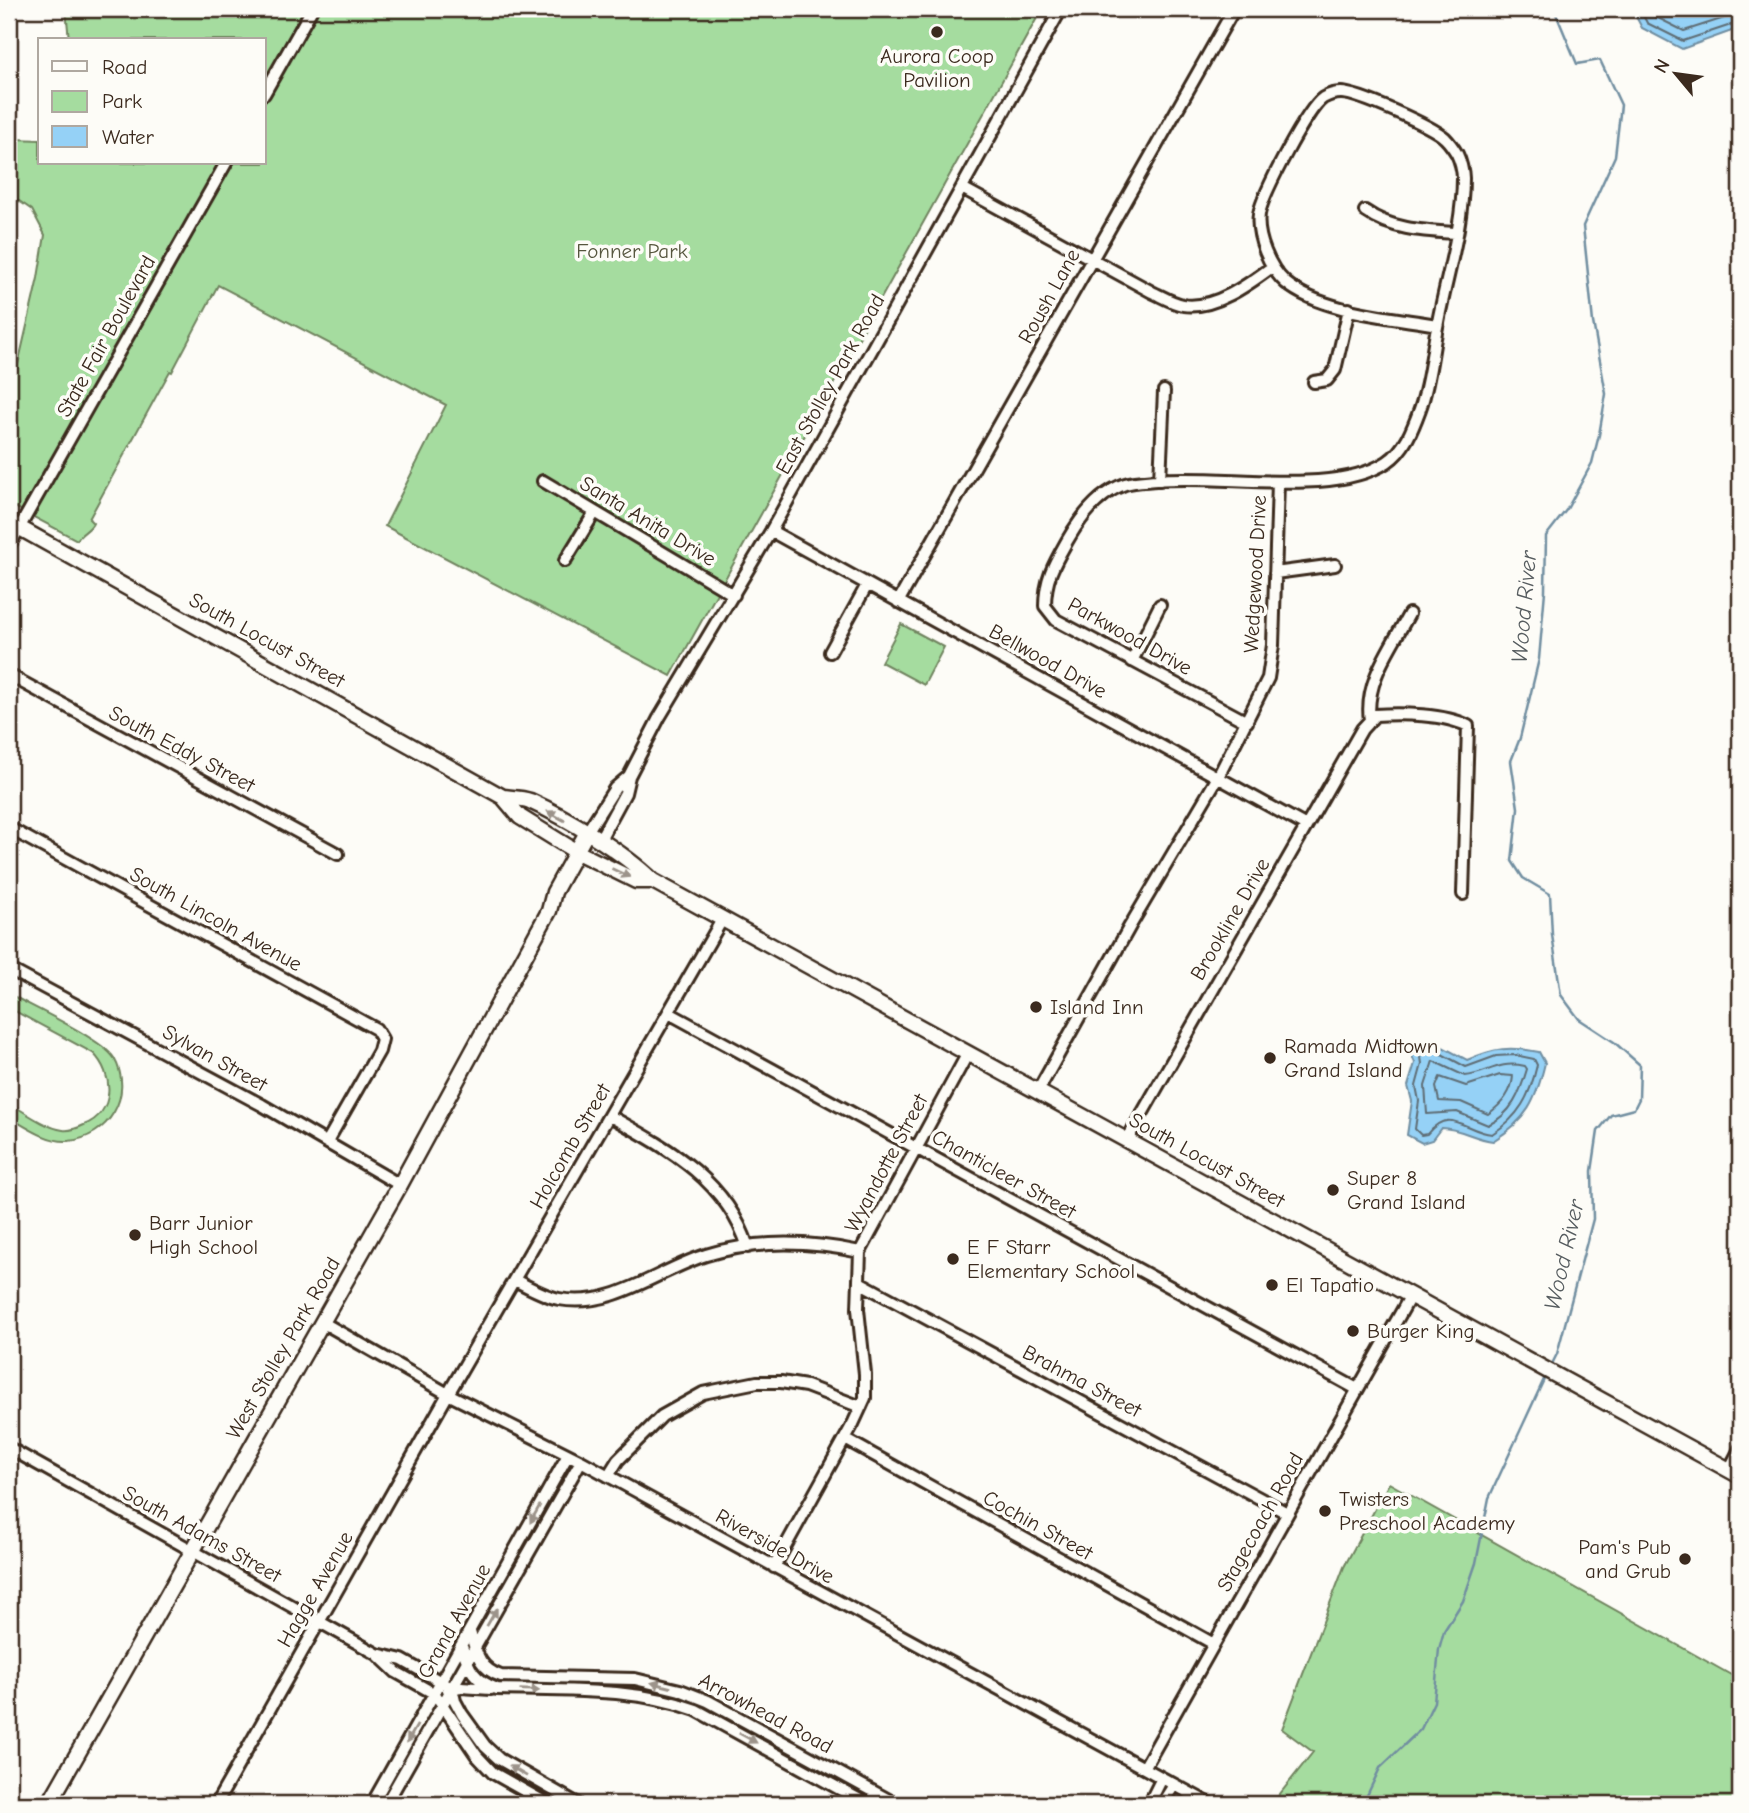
<svg xmlns="http://www.w3.org/2000/svg" width="1749" height="1813" viewBox="0 0 1749 1813" font-family="'Comic Neue',sans-serif">
  <style>
    .green { fill: #a5dc9f; stroke: #70835e; stroke-width: 2 }
    .water { fill: #95d1f6; stroke: #718ea0; stroke-width: 2 }
    .lines { fill: none; stroke-linecap: round; stroke-linejoin: round }
    .shore { stroke: #5f6d74; stroke-width: 2 }
    .stream { stroke: #718ea0; stroke-width: 2.5 }
    .minor-casing { stroke: #3b2a1e; stroke-width: 16 }
    .major-casing { stroke: #3b2a1e; stroke-width: 19 }
    .minor { stroke: #fdfcf7; stroke-width: 10 }
    .major { stroke: #fdfcf7; stroke-width: 14 }
    .oneway { fill: #9c938a }
    .poi-dot { fill: #3b2a1e; stroke: #fdfcf7; stroke-width: 2.5 }
    .labels { text-anchor: middle; dominant-baseline: central; stroke-width: 7; stroke-linejoin: round; paint-order: stroke }
    .poi-label { font-size: 21px; fill: #3b2a1e; stroke: #fdfcf7; text-anchor: start }
    .park-label { font-size: 21px; fill: #56563e; stroke: #fdfcf7 }
    .street-label { font-size: 21px; fill: #3b2a1e; stroke: #fdfcf7 }
    .water-label { font-size: 23px; font-style: italic; fill: #565c5f; stroke: #fdfcf7 }
  </style>
  <rect width="100%" height="100%" fill="#fdfcf7"/>
  <filter id="ink" filterUnits="userSpaceOnUse"><feTurbulence type="fractalNoise" baseFrequency=".0143" numOctaves="2"/><feDisplacementMap in="SourceGraphic" scale="14" xChannelSelector="R" yChannelSelector="G"/><feConvolveMatrix kernelMatrix="1 2 1 2 8 2 1 2 1" color-interpolation-filters="sRGB"/></filter>
  <g filter="url(#ink)">
    <path class="green" d="M66,9H1042L671,676L385,526L446,405L218,285L172,372L170,371L89,519L93,523C90,530 82,532 77,540L9,504V382L17,369L38,278L45,235L32,210L9,194L15,139L40,140V163H264V40H69Z
      M901,624L944,647L924,685L881,662Z
      M9,994C31,1006 102,1039 114,1058C135,1095 108,1138 68,1141C47,1142 26,1127 9,1117V1103C25,1112 44,1127 63,1130C70,1131 78,1128 84,1125C116,1112 114,1074 93,1053L9,1008Z
      M1389,1483L1740,1680V1804H1272L1313,1752L1282,1729L1344,1567Z"/>
    <path class="water" d="M1632,9H1740V28L1682,49L1642,28Z
      M1421,1045H1439L1467,1060C1495,1048 1509,1046 1539,1052L1545,1063C1536,1101 1527,1120 1493,1141C1474,1139 1460,1128 1441,1128L1432,1140L1422,1143L1407,1135L1412,1101L1408,1086L1415,1063L1412,1056Z"/>
    <g class="lines">
      <path class="shore" d="M1640,9L1647,23L1683,41L1740,22
        M1650,9L1654,16L1684,31L1740,13
        M1438,1052L1466,1067L1496,1056L1515,1055L1534,1059L1537,1065C1530,1096 1519,1117 1492,1134C1465,1132 1450,1105 1427,1134L1421,1135L1415,1129L1419,1101L1416,1086L1422,1064L1421,1057L1425,1052Z
        M1433,1061L1465,1076C1488,1074 1497,1060 1525,1066L1527,1069C1520,1093 1512,1114 1488,1125L1457,1112L1427,1114L1425,1086Z
        M1500,1075L1513,1076C1512,1092 1501,1105 1488,1114L1461,1102L1439,1101L1436,1087L1440,1077L1466,1086Z"/>
      <path class="stream" d="M1551,1366L1557,1354L1593,1219L1592,1171L1598,1131L1611,1115L1634,1109L1639,1099L1640,1065L1614,1042L1579,1019L1561,995L1552,935L1550,894L1523,878L1512,861L1518,808L1511,761L1520,738L1539,659L1545,591L1546,536L1567,509L1592,463L1599,435L1606,394L1593,322L1583,226L1615,156L1621,105L1600,60L1577,64L1554,9
        M1363,1804L1380,1768L1421,1729L1434,1702L1439,1649L1444,1631L1463,1601L1476,1563L1489,1498L1546,1375"/>
      <g class="minor-casing">
        <path id="minor" d="M264,94L312,9
          M962,188L1152,292C1161,296 1172,303 1183,305C1214,310 1249,284 1272,267
          M1365,211C1392,230 1424,231 1456,233
          M1314,382L1327,380L1335,370L1349,309
          M1160,480L1164,391
          M543,481L734,595
          M771,531L1306,826
          M9,546L226,163
          M565,561L595,512
          M1275,573L1335,565
          M898,602L1234,9
          M830,652L867,585
          M1132,661L1160,605
          M9,675L338,854
          M1370,720C1364,682 1392,646 1409,614
          M1247,722L1056,620L1045,606C1045,579 1054,564 1067,541C1080,518 1099,493 1125,484C1134,481 1146,481 1156,480C1223,473 1331,498 1387,462C1405,450 1413,428 1420,409C1430,382 1432,350 1438,322C1447,275 1463,225 1463,178C1463,171 1460,160 1457,154C1454,149 1449,142 1445,138C1432,126 1358,93 1341,93C1336,93 1328,95 1323,98C1307,109 1263,193 1259,214C1256,236 1269,268 1286,283C1321,312 1392,317 1437,325
          M9,828L376,1029L382,1039L379,1051L327,1142
          M587,832L615,788L629,776
          M599,841L625,793L629,776L659,718L771,531L1061,9
          M9,969L262,1105L400,1185
          M669,1013L1357,1389
          M1038,1091L1130,926L1218,777L1268,678L1273,645L1278,482
          M610,1116C667,1148 726,1179 748,1247
          M1127,1140L1362,729L1375,715C1400,713 1445,714 1468,726L1463,894
          M515,1280C528,1287 544,1296 559,1299C613,1309 658,1270 706,1255C756,1240 810,1241 860,1252
          M859,1282L1287,1513
          M322,1322L448,1394L581,1461L1210,1804
          M845,1439L1214,1644
          M9,1448L377,1654
          M1729,1470L1740,1449
          M608,1476L618,1460L662,1416L703,1393L757,1382H781L806,1386L861,1407
          M774,1567L853,1424L865,1398V1374L858,1309L860,1252L968,1053
          M470,1632C476,1652 479,1669 501,1676L635,1679L680,1690L708,1701L896,1804
          M462,1646C468,1669 475,1681 497,1689C564,1691 633,1687 696,1710L867,1804
          M448,1690L461,1687L491,1689
          M1144,1768L1411,1295
          M216,1804L448,1394L723,918
          M372,1804L568,1455
          M386,1804L581,1461
          M548,1804L493,1773L477,1756L435,1694L396,1672L377,1654L402,1660L452,1688L455,1701L462,1714L485,1746L499,1759L578,1804
          M1149,1804L1162,1778
          M1162,1804L1174,1785"/>
      </g>
      <g class="major-casing">
        <path id="major" d="M9,522L503,797L520,817L575,851L636,881H653
          M503,797C512,798 522,798 530,801C568,818 623,852 653,881L1740,1476
          M49,1804L400,1185L549,911L554,892L587,832"/>
      </g>
      <use href="#minor" class="minor"/>
      <use href="#major" class="major"/>
    </g>
    <defs><path id="oneway-solid" d="M-6-.8H1V-3.2L6.5 0L1 3.2V.8H-6Z" transform="scale(1.75)"/></defs>
    <g class="oneway">
      <use href="#oneway-solid" transform="translate(556 816) rotate(-151)"/>
      <use href="#oneway-solid" transform="translate(621 873) rotate(25)"/>
      <use href="#oneway-solid" transform="translate(535 1514) rotate(119)"/>
      <use href="#oneway-solid" transform="translate(492 1617) rotate(-60)"/>
      <use href="#oneway-solid" transform="translate(661 1685) rotate(-166)"/>
      <use href="#oneway-solid" transform="translate(530 1690) rotate(2)"/>
      <use href="#oneway-solid" transform="translate(412 1734) rotate(120)"/>
      <use href="#oneway-solid" transform="translate(748 1738) rotate(29)"/>
      <use href="#oneway-solid" transform="translate(518 1771) rotate(-149)"/>
    </g>
  </g>
  <g class="poi-dot">
    <circle cx="937" cy="32" r="7"/>
    <circle cx="1036" cy="1007" r="7"/>
    <circle cx="1270" cy="1058" r="7"/>
    <circle cx="1333" cy="1190" r="7"/>
    <circle cx="135" cy="1235" r="7"/>
    <circle cx="953" cy="1259" r="7"/>
    <circle cx="1272" cy="1285" r="7"/>
    <circle cx="1353" cy="1331" r="7"/>
    <circle cx="1325" cy="1511" r="7"/>
    <circle cx="1685" cy="1559" r="7"/>
  </g>
  <g class="labels">
    <g class="poi-label">
      <text x="937" y="56" text-anchor="middle">Aurora Coop<tspan x="937" dy="24">Pavilion</tspan></text>
      <text x="1050" y="1007">Island Inn</text>
      <text x="1284" y="1046">Ramada Midtown<tspan x="1284" dy="24">Grand Island</tspan></text>
      <text x="1347" y="1178">Super 8<tspan x="1347" dy="24">Grand Island</tspan></text>
      <text x="149" y="1223">Barr Junior<tspan x="149" dy="24">High School</tspan></text>
      <text x="967" y="1247">E F Starr<tspan x="967" dy="24">Elementary School</tspan></text>
      <text x="1286" y="1285">El Tapatio</text>
      <text x="1367" y="1331">Burger King</text>
      <text x="1339" y="1499">Twisters<tspan x="1339" dy="24">Preschool Academy</tspan></text>
      <text x="1671" y="1547" text-anchor="end">Pam's Pub<tspan x="1671" dy="24">and Grub</tspan></text>
    </g>
    <g class="park-label">
      <text x="632" y="251">Fonner Park</text>
    </g>
    <g class="street-label">
      <text transform="translate(1049 296) rotate(-61)">Roush Lane</text>
      <text transform="translate(106 336) rotate(-61)">State Fair Boulevard</text>
      <text transform="translate(830 384) rotate(-61)">East Stolley Park Road</text>
      <text transform="translate(648 521) rotate(31)">Santa Anita Drive</text>
      <text transform="translate(1255 574) rotate(-87)">Wedgewood Drive</text>
      <text transform="translate(1130 636) rotate(29)">Parkwood Drive</text>
      <text transform="translate(267 640) rotate(29)">South Locust Street</text>
      <text transform="translate(1048 661) rotate(29)">Bellwood Drive</text>
      <text transform="translate(182 749) rotate(28)">South Eddy Street</text>
      <text transform="translate(216 919) rotate(29)">South Lincoln Avenue</text>
      <text transform="translate(1230 919) rotate(-60)">Brookline Drive</text>
      <text transform="translate(215 1058) rotate(29)">Sylvan Street</text>
      <text transform="translate(570 1146) rotate(-60)">Holcomb Street</text>
      <text transform="translate(1207 1160) rotate(29)">South Locust Street</text>
      <text transform="translate(886 1163) rotate(-62)">Wyandotte Street</text>
      <text transform="translate(1004 1174) rotate(29)">Chanticleer Street</text>
      <text transform="translate(283 1348) rotate(-60)">West Stolley Park Road</text>
      <text transform="translate(1082 1381) rotate(28)">Brahma Street</text>
      <text transform="translate(1260 1522) rotate(-61)">Stagecoach Road</text>
      <text transform="translate(1038 1525) rotate(29)">Cochin Street</text>
      <text transform="translate(202 1534) rotate(29)">South Adams Street</text>
      <text transform="translate(775 1546) rotate(29)">Riverside Drive</text>
      <text transform="translate(315 1589) rotate(-60)">Hagge Avenue</text>
      <text transform="translate(454 1621) rotate(-61)">Grand Avenue</text>
      <text transform="translate(766 1713) rotate(28)">Arrowhead Road</text>
    </g>
    <g class="water-label">
      <text transform="translate(1524 607) rotate(-85)">Wood River</text>
      <text transform="translate(1564 1255) rotate(-77)">Wood River</text>
    </g>
  </g>
  <rect width="1749" height="1813" fill="none" stroke="#fdfcf7" stroke-width="35"/>
  <rect x="18" y="18" width="1714" height="1778" fill="none" stroke="#3b2a1e" stroke-width="2.5" filter="url(#ink)"/>
  <rect x="38" y="38" width="228" height="126" fill="#fdfcf7" stroke="#afa8a0" stroke-width="2"/>
  <rect x="52" y="61" width="35" height="10" fill="#fdfcf7" stroke="#afa8a0" stroke-width="2"/>
  <text x="102" y="74" font-size="21" fill="#3b2a1e">Road</text>
  <rect x="52" y="91" width="35" height="21" fill="#a5dc9f" stroke="#afa8a0" stroke-width="2"/>
  <text x="102" y="108" font-size="21" fill="#3b2a1e">Park</text>
  <rect x="52" y="126" width="35" height="21" fill="#95d1f6" stroke="#afa8a0" stroke-width="2"/>
  <text x="102" y="144" font-size="21" fill="#3b2a1e">Water</text>
  <g transform="translate(1676 74) rotate(299)" stroke="#fdfcf7" stroke-width="5" paint-order="stroke">
  <path d="M0-5L12 26L0 18L-12 26Z" fill="#3b2a1e"/>
  <text y="-10" font-size="19" font-weight="bold" text-anchor="middle" fill="#3b2a1e">N</text>
  </g>
</svg>
